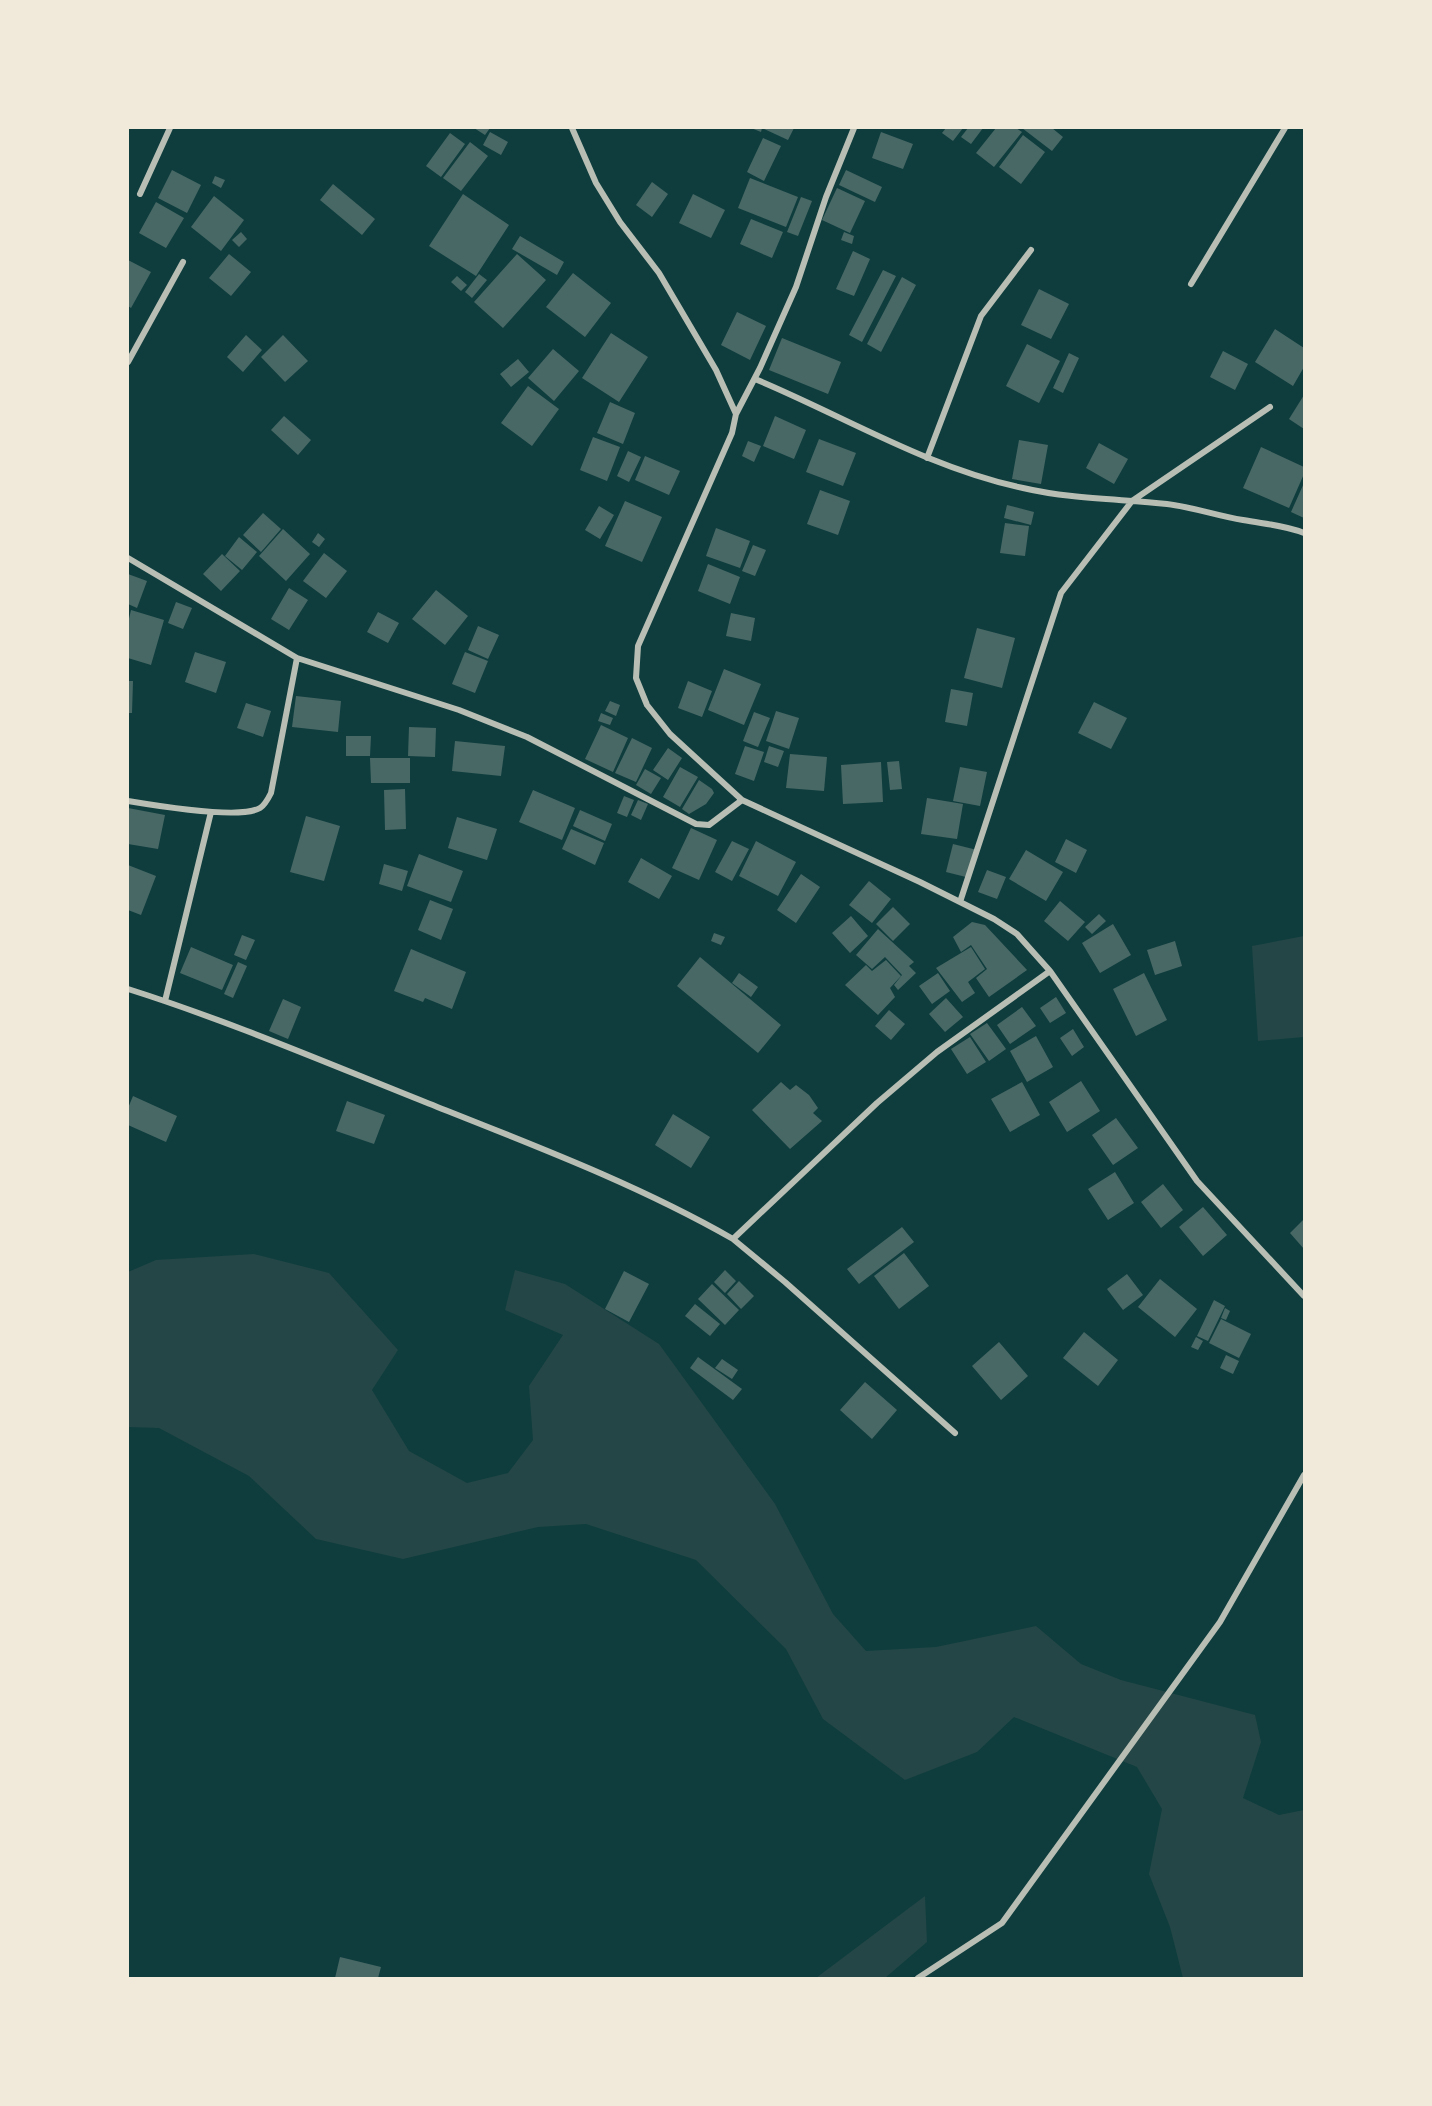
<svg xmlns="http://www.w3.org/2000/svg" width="1432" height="2106" viewBox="0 0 1432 2106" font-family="Merriweather,serif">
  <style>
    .green { fill: #244646 }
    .building { fill: #486865 }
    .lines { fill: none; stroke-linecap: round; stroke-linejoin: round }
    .minor { stroke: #b8beb3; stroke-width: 6 }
  </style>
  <rect width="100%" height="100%" fill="#0f3d3e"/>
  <path class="green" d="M1304,936V1037L1258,1041L1252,946Z
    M254,1254L329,1273L398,1350L372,1390L409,1451L467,1483L508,1473L533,1440L529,1386L563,1335L505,1310L515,1270L565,1284L659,1344L775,1504L833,1614L866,1651L936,1647L1036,1626L1081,1664L1121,1680L1255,1715L1261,1742L1243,1798L1279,1815L1304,1810V1978H1183L1170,1927L1149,1874L1162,1809L1137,1767L1014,1717L977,1752L905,1780L823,1719L786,1649L696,1560L586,1524L538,1527L403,1559L316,1539L249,1476L159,1428L128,1427V1272L156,1260Z
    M925,1896L927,1942L885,1978H816Z"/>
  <path class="building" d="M474,128H490L485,135Z
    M751,128H794L788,140L762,128L761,132Z
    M946,128H963L953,141L942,133Z
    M968,128H983L971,144L961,137Z
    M996,128H1016L1022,132L994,167L976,153Z
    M1022,128H1052L1063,137L1052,151Z
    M490,132L508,142L501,155L483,145Z
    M881,132L913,144L903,169L872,158Z
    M450,133L465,144L441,177L426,166Z
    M1023,135L1045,152L1021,184L999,167Z
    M763,138L781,146L764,181L747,172Z
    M470,142L488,156L461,191L443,178Z
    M172,170L201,185L187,213L158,198Z
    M846,170L882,187L875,202L839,185Z
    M215,176L225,180L221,188L212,183Z
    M750,178L798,197L786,227L738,208Z
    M652,182L668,194L652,217L636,205Z
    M333,184L375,219L362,235L320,200Z
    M837,188L865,201L850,233L822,220Z
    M463,194L509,225L476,276L429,246Z
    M693,194L725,210L711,238L679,223Z
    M214,196L244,220L221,251L191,227Z
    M801,197L812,201L798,236L787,232Z
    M156,202L184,218L166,248L139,233Z
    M751,219L783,232L772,258L740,244Z
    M241,232L247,239L239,247L232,240Z
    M844,232L854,236L852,244L841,240Z
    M520,236L564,262L557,275L512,249Z
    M853,251L870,259L854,296L836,289Z
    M229,254L251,272L231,296L209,278Z
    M517,254L546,280L503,328L474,302Z
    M128,260L151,272L131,308L128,306Z
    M883,270L896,276L862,342L849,335Z
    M573,273L611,303L585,337L546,307Z
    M479,274L487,280L472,298L465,292Z
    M457,276L467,285L461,291L451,282Z
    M902,277L916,285L881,352L867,344Z
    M1039,289L1069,304L1051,339L1021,325Z
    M737,312L766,326L750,360L721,345Z
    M1275,329L1304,348V367L1293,386L1255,362Z
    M611,333L648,357L619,402L582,378Z
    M246,335L262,350L243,372L227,357Z
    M283,335L308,361L285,382L261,357Z
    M782,338L841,362L828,394L769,370Z
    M1027,344L1060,361L1039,403L1006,386Z
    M553,349L579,371L554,401L528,378Z
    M1223,351L1248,364L1235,390L1210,377Z
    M1069,353L1079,358L1063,393L1053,388Z
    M518,359L529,372L511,387L500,374Z
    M528,386L559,409L532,446L501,423Z
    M1304,395V429L1289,419Z
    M610,402L635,413L623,444L597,433Z
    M284,416L311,440L298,455L271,430Z
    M775,416L806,430L794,459L763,446Z
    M593,437L620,447L607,481L580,470Z
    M819,439L856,453L843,486L806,472Z
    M1019,440L1048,445L1041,484L1012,479Z
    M748,441L761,446L754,462L742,456Z
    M1099,443L1128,459L1114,484L1086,468Z
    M1261,447L1304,467V474L1289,508L1243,488Z
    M628,451L641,457L629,482L617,476Z
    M645,456L680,471L669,495L635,480Z
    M1304,483V518L1291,512Z
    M820,490L850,501L838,535L807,524Z
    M625,501L662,517L642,562L605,546Z
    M1007,505L1034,512L1031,525L1004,518Z
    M599,506L614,515L600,539L585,530Z
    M263,513L281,529L261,552L243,535Z
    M1005,523L1029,526L1025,556L1000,553Z
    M716,528L750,541L740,568L706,556Z
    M283,529L310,554L286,581L259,556Z
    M318,533L325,539L319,547L312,542Z
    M239,537L257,552L242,570L225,556Z
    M753,545L766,550L755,576L742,571Z
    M324,553L347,571L326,598L303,581Z
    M222,554L240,571L221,591L203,574Z
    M708,564L740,577L730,604L698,591Z
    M128,574L147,581L137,608L128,604Z
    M289,588L308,600L289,630L271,619Z
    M436,590L468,616L445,645L412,619Z
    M176,602L192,608L183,629L168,623Z
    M131,610L164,620L151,665L128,658V623Z
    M378,612L399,623L388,643L367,632Z
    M731,613L755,618L751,641L726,636Z
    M478,626L499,635L488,659L468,650Z
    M977,628L1015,638L1002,688L964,678Z
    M195,652L226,662L216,693L185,682Z
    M465,652L488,661L475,693L452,684Z
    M724,669L761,684L744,725L708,710Z
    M128,681H133L132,713H128Z
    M688,681L712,691L702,717L678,708Z
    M951,689L973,693L967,726L945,722Z
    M296,696L341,701L338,732L292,727Z
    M610,701L620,705L616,716L605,711Z
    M1094,702L1127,718L1111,749L1078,733Z
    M246,703L271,711L263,737L237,728Z
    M776,711L799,718L789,749L766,741Z
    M754,712L770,718L758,747L743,741Z
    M601,713L613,718L610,725L598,721Z
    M601,725L628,738L613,772L585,759Z
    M409,727L436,728L435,757L408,756Z
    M346,736H371L370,756H346Z
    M632,738L652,748L636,782L615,773Z
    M455,741L505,746L501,776L452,771Z
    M745,746L764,752L754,781L735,774Z
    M769,746L784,751L778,767L764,762Z
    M668,748L682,758L668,780L653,770Z
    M790,754L827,757L824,791L786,788Z
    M370,758H410V783H371Z
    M899,761L902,789L890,790L887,762Z
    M881,762L883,802L843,804L841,765Z
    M680,767L698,777L680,807L663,797Z
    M960,767L987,772L980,806L953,801Z
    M645,769L661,778L651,794L636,785Z
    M699,780L712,789L714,793L706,804L689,814L682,809Z
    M405,789L406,829L385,830L384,790Z
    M533,790L575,808L562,840L519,822Z
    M624,796L634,800L627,817L617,813Z
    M927,798L963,804L957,839L921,834Z
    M638,800L648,804L641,820L631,815Z
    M128,808L165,815L158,849L128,844Z
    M580,810L612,824L605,841L573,826Z
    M306,816L340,826L324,881L290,872Z
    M457,817L497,829L487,860L448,848Z
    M691,828L717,840L699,880L672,868Z
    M571,829L604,843L595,865L562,849Z
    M1066,839L1087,850L1076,873L1055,862Z
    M732,841L749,849L732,881L715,872Z
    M756,841L796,862L778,896L739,876Z
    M953,844L977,850L970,878L946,872Z
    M1026,850L1063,872L1046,901L1009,879Z
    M419,854L463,871L451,902L407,886Z
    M641,858L672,876L659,899L628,882Z
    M384,864L408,871L402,891L379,884Z
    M128,865L156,876L141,915L128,910Z
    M987,870L1006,877L997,899L978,892Z
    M801,874L820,887L796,923L777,910Z
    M869,881L891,899L872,923L849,905Z
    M430,900L453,909L441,940L418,930Z
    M1060,901L1085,922L1068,941L1044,921Z
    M893,907L910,924L893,941L876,924Z
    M1099,914L1106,921L1092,934L1085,927Z
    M851,916L868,936L850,953L832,933Z
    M972,922L985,925L1027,970L989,997L976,978L987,969L971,945L961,952L953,937Z
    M1113,924L1131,955L1100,973L1082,943Z
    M878,929L914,962L909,966L916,973L898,990L894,985L902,975L885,957L872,969L856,955Z
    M714,933L725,937L721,945L711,941Z
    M242,935L255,940L246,960L234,955Z
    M1175,941L1182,966L1155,975L1147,950Z
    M191,947L233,965L222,990L180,973Z
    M971,947L985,969L968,982L975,993L962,1002L936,968Z
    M411,949L466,972L452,1009L425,998L423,1002L394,991Z
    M700,957L781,1025L758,1053L677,986Z
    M886,960L901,976L890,988L895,997L878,1015L845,985L866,965L872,971Z
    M238,962L247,966L233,998L224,994Z
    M739,973L758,987L751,997L732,983Z
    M938,973L950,991L932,1004L919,986Z
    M1144,973L1167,1020L1136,1036L1113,989Z
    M1056,997L1066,1013L1050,1023L1040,1008Z
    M946,998L963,1017L945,1032L929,1014Z
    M283,999L301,1007L288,1039L269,1031Z
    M1022,1007L1036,1026L1010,1044L997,1025Z
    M889,1010L905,1024L891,1040L875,1026Z
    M987,1023L1006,1049L989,1061L970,1034Z
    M1073,1029L1084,1047L1072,1056L1060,1038Z
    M1036,1036L1053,1067L1027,1082L1010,1051Z
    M970,1037L986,1062L967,1074L951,1049Z
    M1081,1081L1100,1111L1067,1132L1049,1102Z
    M781,1082L790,1090L796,1085L809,1095L818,1108L813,1113L822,1121L790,1149L752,1110Z
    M1022,1082L1040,1115L1010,1132L991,1099Z
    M133,1096L177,1116L166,1142L128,1125V1108Z
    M347,1101L385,1115L374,1144L336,1131Z
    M673,1114L710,1137L691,1168L655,1145Z
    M1116,1118L1138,1148L1113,1165L1092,1135Z
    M1115,1172L1134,1203L1108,1220L1088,1189Z
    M1163,1184L1183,1210L1161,1228L1141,1202Z
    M1203,1207L1227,1235L1203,1256L1179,1227Z
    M1304,1219V1249L1290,1233Z
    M902,1227L914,1242L859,1284L847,1269Z
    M904,1253L929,1286L899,1309L874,1276Z
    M725,1270L736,1281L725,1293L714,1282Z
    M624,1271L649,1284L629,1322L605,1309Z
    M1127,1274L1143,1295L1123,1310L1107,1289Z
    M1160,1279L1197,1309L1175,1337L1138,1307Z
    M739,1281L754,1296L741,1309L727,1294Z
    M712,1284L739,1310L725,1325L698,1299Z
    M1214,1300L1225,1306L1208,1341L1197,1336Z
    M695,1304L720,1324L710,1336L685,1316Z
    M1225,1308L1230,1311L1226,1320L1221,1318Z
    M1221,1319L1251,1334L1239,1358L1209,1343Z
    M1084,1332L1118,1360L1098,1386L1063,1358Z
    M1196,1337L1203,1341L1198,1350L1191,1347Z
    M999,1342L1028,1376L1001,1400L972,1366Z
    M1226,1355L1239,1361L1233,1374L1220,1368Z
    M698,1357L742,1389L733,1400L690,1368Z
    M722,1359L738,1370L732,1379L715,1368Z
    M865,1382L897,1410L872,1439L840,1410Z
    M340,1957L381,1967L378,1978H335Z"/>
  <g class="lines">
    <path class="minor" d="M572,128L596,183L620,222L659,273L716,370L736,414L732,433L638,646L636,678L647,705L670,734L742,800L920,882L994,919L1017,934L1050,971L1197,1181L1304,1296
      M140,194L170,128
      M1191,284L1285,128
      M128,362L183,262
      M755,379C844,416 928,468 1023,488C1070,499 1119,499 1167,504C1193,507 1217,516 1243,520C1264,524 1284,525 1304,533
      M736,414L760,368L796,287L826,197L854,128
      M927,458L981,316L1031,250
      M128,558L297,658L459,710L527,737L696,824L709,825L742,800
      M128,801C152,805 240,820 260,808C265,805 268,799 271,793L297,658
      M960,902L1061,593L1132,501L1270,407
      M128,989C229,1021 327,1063 425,1102C530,1144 635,1183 733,1239
      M165,1001L211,812
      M955,1433L785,1282L733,1239L877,1103L937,1052L1050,971
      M918,1978L1002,1923L1220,1622L1304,1475"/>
  </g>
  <rect width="1432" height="2106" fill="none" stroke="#f1e9da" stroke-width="258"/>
</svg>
